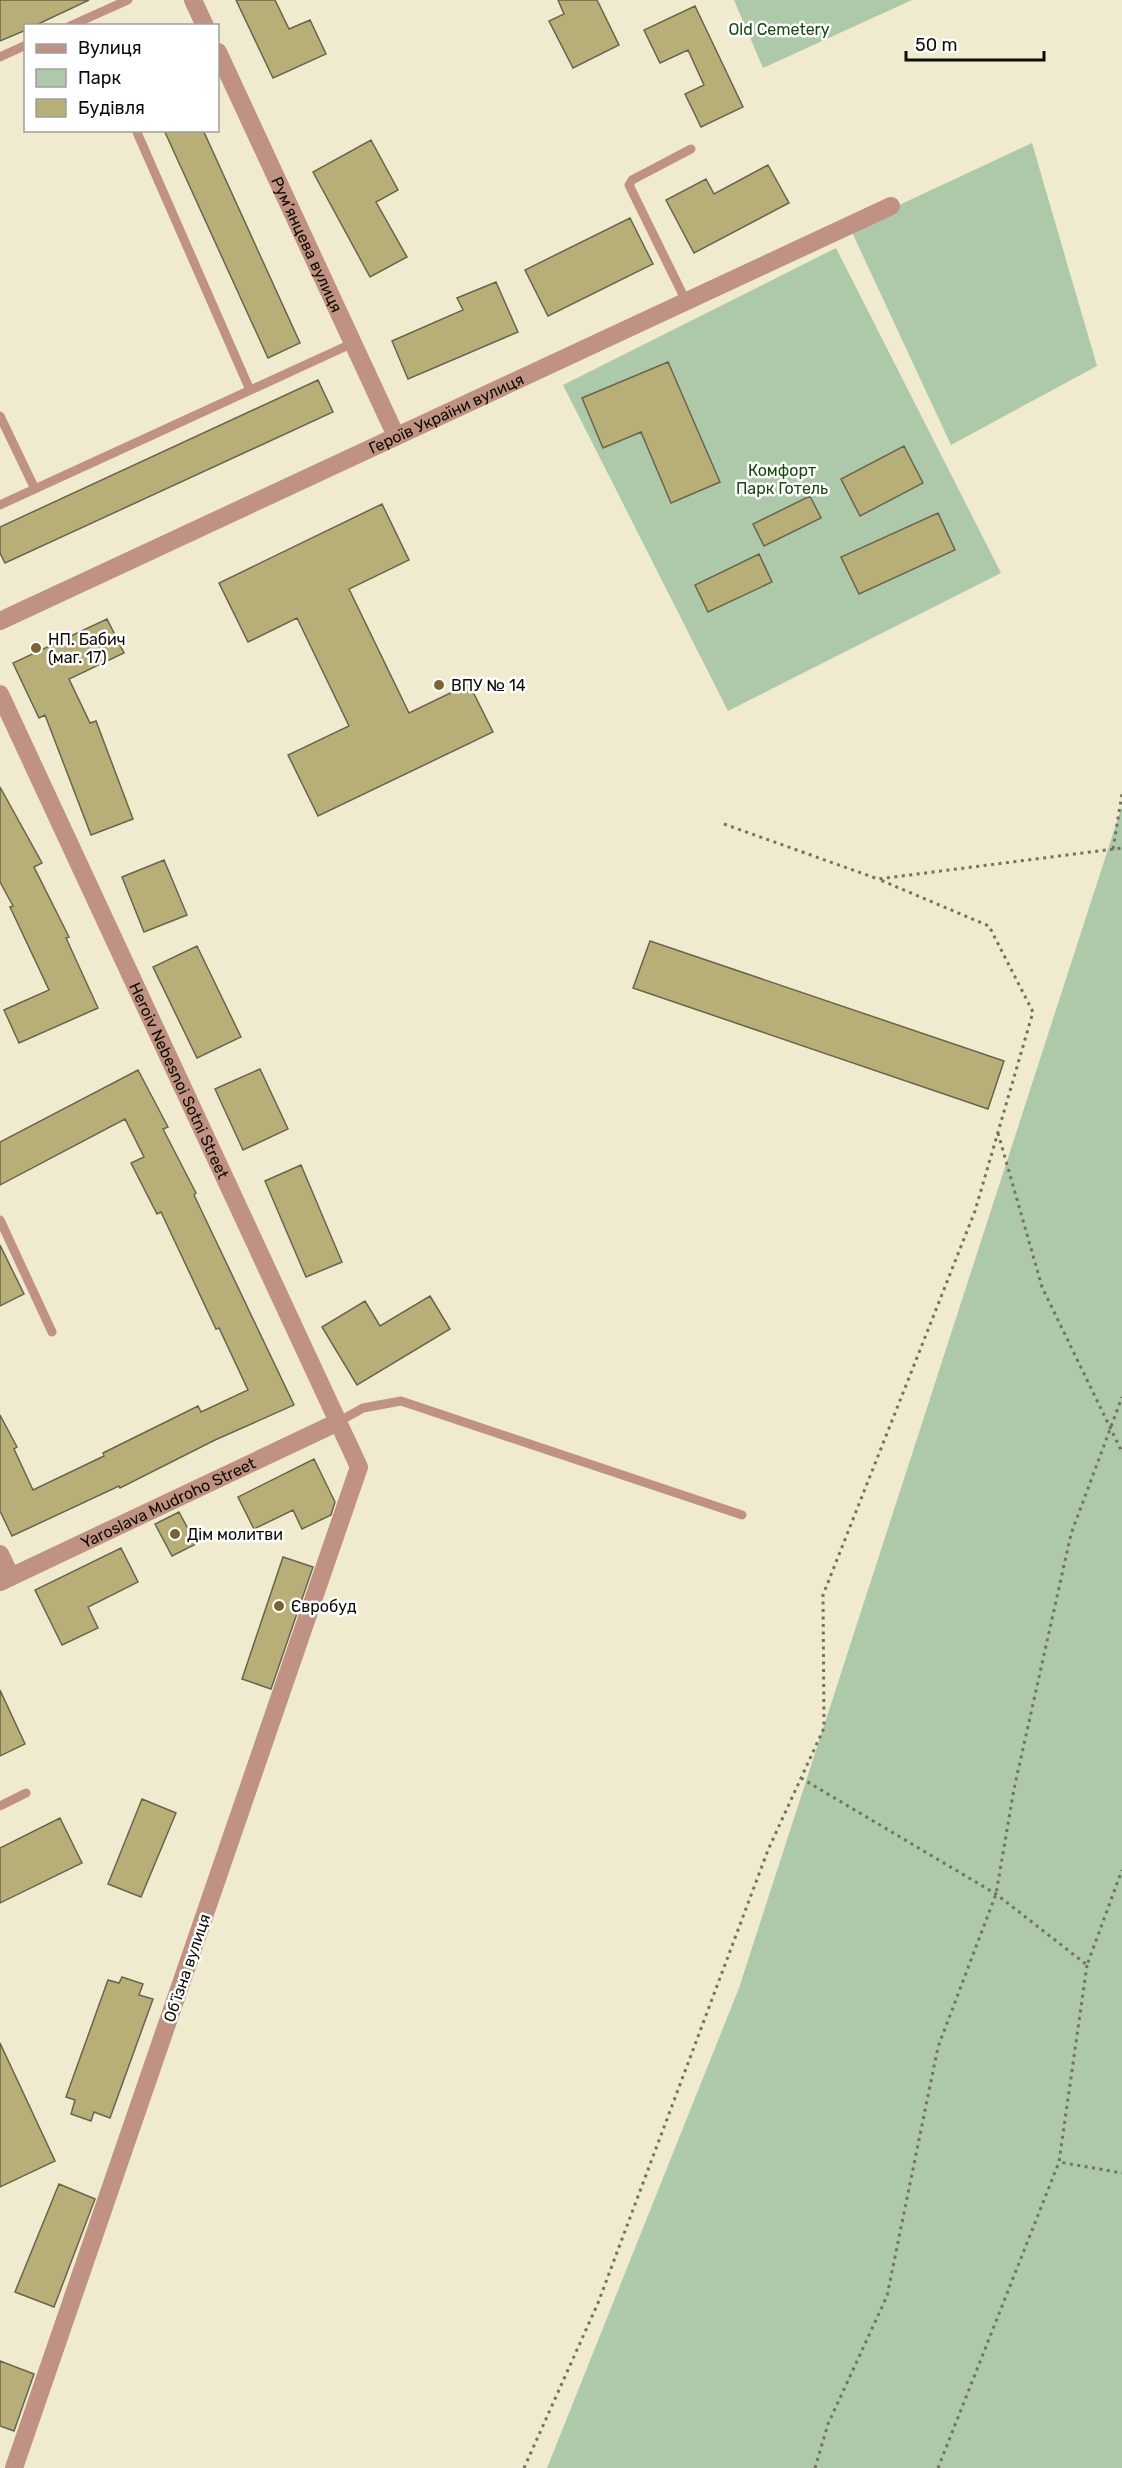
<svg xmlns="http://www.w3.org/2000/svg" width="1122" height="2468" viewBox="0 0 1122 2468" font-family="Rubik,sans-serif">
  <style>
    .green { fill: #aec8aa }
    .building { fill: #b8af78; stroke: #69654d; stroke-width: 1.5 }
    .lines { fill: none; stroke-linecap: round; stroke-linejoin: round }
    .path { stroke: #757261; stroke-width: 3; stroke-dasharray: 3 4.5; stroke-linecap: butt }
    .service { stroke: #c09283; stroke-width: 9 }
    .minor { stroke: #c09283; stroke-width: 18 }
    .tertiary { stroke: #c09283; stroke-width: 18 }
    .poi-dot { fill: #796433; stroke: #fff; stroke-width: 2 }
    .labels { text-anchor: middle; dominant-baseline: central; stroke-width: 5; stroke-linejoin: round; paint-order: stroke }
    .park-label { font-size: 16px; fill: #174a0e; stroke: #fff }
    .street-label { font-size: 16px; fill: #0e0c04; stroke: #fff }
    .poi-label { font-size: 16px; fill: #0e0c04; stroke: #fff; text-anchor: start }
  </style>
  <rect width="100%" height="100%" fill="#f0ebcf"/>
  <path class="green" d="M734,0H912L763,68Z
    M1032,143L1097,366L951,445L850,228Z
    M836,248L1001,573L728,711L563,385Z
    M1122,806V2468H547L739,1988Z"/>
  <path class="building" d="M0,0H89L34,26H26V30L0,41Z
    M236,0H275L289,29L310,20L326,54L273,78Z
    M558,0H597L619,45L573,68L549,21L564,14Z
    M695,6L743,107L701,127L685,94L704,85L688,50L660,63L644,30Z
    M164,130H203L300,343L268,358Z
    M371,140L398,190L376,202L407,257L370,277L313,172Z
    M768,165L789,203L694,253L666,200L706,179L714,194Z
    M630,218L653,264L548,316L525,270Z
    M496,282L518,332L408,379L392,341L463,310L457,298Z
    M668,362L720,482L671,503L641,432L603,448L582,398Z
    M318,380L333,412L5,563L0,553V527Z
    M904,446L923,483L860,516L841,479Z
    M810,496L821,518L764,546L753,524Z
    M382,504L409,560L349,589L409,713L469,684L493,732L318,816L288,755L349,726L297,618L248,642L219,583Z
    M938,513L955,550L859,594L841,557Z
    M759,554L772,582L708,612L695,585Z
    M107,619L124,653L69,679L90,723L96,721L133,819L91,835L45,715L39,718L13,663Z
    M0,787L42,863L34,867L69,937L66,938L98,1008L19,1043L4,1010L49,990L10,907L13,906L0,882Z
    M164,860L187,915L144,932L122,877Z
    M650,941L1004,1061L988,1109L633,988Z
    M197,946L241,1037L197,1058L153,967Z
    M260,1069L288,1129L243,1150L215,1089Z
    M138,1070L168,1127L163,1129L196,1193L194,1195L294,1405L215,1440L120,1488L119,1486L12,1536L0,1511V1415L17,1447L14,1449L33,1490L104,1456L103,1453L198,1406L201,1412L248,1390L219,1328L216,1329L161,1212L157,1214L131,1163L144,1157L125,1119L0,1185V1142Z
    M301,1165L342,1262L306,1277L265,1181Z
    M0,1245L24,1294L0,1306Z
    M430,1296L450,1329L357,1385L322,1327L365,1301L380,1326Z
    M314,1459L335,1502L331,1515L302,1529L293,1510L254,1529L238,1497Z
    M179,1512L196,1544L172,1556L155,1524Z
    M121,1548L138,1582L88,1607L98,1628L62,1645L35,1590Z
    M283,1557L313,1567L271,1689L242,1679Z
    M0,1690L25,1744L0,1756Z
    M142,1799L176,1813L141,1897L108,1884Z
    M60,1818L82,1863L0,1903V1848Z
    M122,1977L143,1984L139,1995L153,1999L110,2118L94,2112L91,2121L71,2114L75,2100L66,2097L108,1980L119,1983Z
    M0,2043L55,2161L0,2187Z
    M59,2184L95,2199L54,2307L15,2292Z
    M0,2361L34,2374L14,2431L0,2426Z"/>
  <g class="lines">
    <path class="path" d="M724,824L878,879L1122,848
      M1113,849L1122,794
      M998,1133L1042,1287L1122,1452
      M801,1778L996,1894L1087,1965L1122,1870
      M1087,1965L1059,2162L1122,2173
      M524,2468L598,2303L768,1850L824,1728L823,1595L975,1211L1033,1012L989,926L878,879
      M815,2468L828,2424L887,2296L938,2047L996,1894L1014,1789L1071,1534L1122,1397
      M938,2468L1059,2162"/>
    <path class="service" d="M70,26L128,0
      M0,57L26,45
      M136,130L250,390
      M686,301L629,185L632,180L691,149
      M0,416L35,489
      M0,505L353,343
      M0,1220L52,1332
      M336,1423L363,1408L401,1401L742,1515
      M0,1806L26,1793"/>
    <g class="minor">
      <path d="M193,0L205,26"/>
      <path id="s1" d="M218,52L396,436"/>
      <path id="s2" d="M0,621L891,206"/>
      <path d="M0,1554L11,1577"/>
    </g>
    <g class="tertiary">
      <path id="s3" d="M0,694L359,1467L14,2468"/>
      <path id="s4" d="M0,1582L336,1423"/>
    </g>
  </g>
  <g class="poi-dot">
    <circle cx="36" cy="648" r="6"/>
    <circle cx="439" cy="685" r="6"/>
    <circle cx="175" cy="1534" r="6"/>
    <circle cx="279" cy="1606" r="6"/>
  </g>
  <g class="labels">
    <g class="park-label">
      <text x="779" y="29">Old Cemetery</text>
      <text x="782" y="470">Комфорт<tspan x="782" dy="18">Парк Готель</tspan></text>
    </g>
    <g class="street-label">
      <text stroke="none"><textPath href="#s1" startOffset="212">Рум’янцева вулиця</textPath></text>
      <text stroke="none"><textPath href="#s2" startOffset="492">Героїв України вулиця</textPath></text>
      <text stroke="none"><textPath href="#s3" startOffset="426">Heroiv Nebesnoi Sotni Street</textPath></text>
      <text stroke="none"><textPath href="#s4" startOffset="186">Yaroslava Mudroho Street</textPath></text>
      <text transform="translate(187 1968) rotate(-71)">Об’їзна вулиця</text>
    </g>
    <g class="poi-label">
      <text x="48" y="639">НП. Бабич<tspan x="48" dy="18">(маг. 17)</tspan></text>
      <text x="451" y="685">ВПУ № 14</text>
      <text x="187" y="1534">Дім молитви</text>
      <text x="291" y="1606">Євробуд</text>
    </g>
  </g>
  <rect x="24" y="24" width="195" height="108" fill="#ffffff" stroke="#9f9e9b" stroke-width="1.5"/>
  <rect x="36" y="44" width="30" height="9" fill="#c09283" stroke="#9f9e9b" stroke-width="1.5"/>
  <text x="78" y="54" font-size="18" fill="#0e0c04">Вулиця</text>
  <rect x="36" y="69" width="30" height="18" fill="#aec8aa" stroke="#9f9e9b" stroke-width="1.5"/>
  <text x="78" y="84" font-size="18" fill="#0e0c04">Парк</text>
  <rect x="36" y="99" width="30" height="18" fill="#b8af78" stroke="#9f9e9b" stroke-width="1.5"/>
  <text x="78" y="114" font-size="18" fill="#0e0c04">Будівля</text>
  <path d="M906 51v9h138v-9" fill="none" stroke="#0e0c04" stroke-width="3"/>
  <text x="915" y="51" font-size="18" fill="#0e0c04" stroke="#ffffff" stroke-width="4.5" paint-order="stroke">50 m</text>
</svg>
